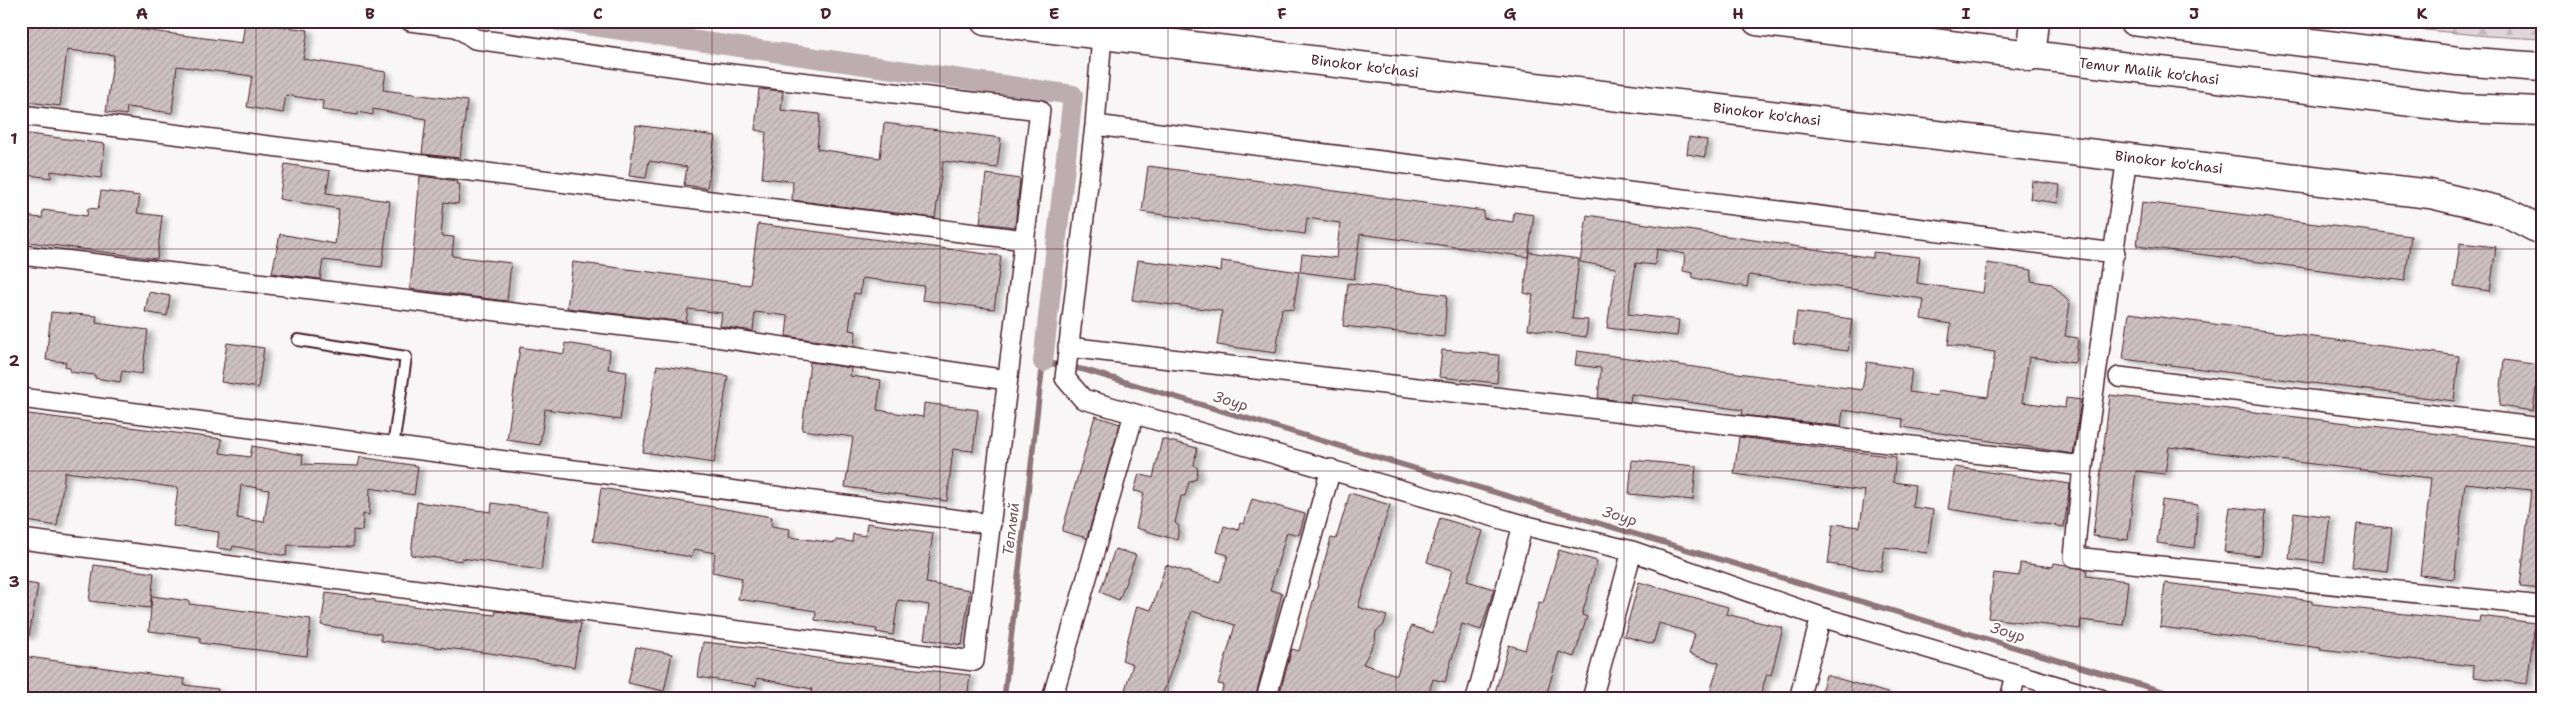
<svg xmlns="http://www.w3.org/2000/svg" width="2563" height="720" viewBox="0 0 2563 720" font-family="'Shantell Sans',sans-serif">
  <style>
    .forest { fill: url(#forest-firs); stroke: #947a82 }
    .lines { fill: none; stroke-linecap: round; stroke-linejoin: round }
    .stream { stroke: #8f747b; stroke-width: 5.5 }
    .canal { stroke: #bdadb0; stroke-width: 20 }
    .building { fill: url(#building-hatch); stroke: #4a1f2b; fill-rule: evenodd; filter: url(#shadow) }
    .lane-casing { stroke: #4a1f2b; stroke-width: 14 }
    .street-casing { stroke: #4a1f2b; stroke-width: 22 }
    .secondary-casing { stroke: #4a1f2b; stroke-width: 31 }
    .highway-casing { stroke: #4a1f2b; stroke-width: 31 }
    .lane { stroke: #fff; stroke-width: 10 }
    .street { stroke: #fff; stroke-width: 19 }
    .secondary { stroke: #fff; stroke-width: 28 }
    .highway { stroke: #fff; stroke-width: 28 }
    .grid { fill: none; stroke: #4a1f2b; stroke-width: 1; stroke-opacity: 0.55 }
    .labels { text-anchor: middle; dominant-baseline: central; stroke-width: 4; stroke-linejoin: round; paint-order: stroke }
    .street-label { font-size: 14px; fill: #4a1f2b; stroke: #fff }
    .water-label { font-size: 15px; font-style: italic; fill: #72515a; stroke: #fff }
    .neatline { fill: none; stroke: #4a1f2b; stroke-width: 2 }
    .grid-label { font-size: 16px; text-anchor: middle; font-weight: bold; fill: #4a1f2b }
  </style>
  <defs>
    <pattern id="forest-firs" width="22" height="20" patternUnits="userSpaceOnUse" patternTransform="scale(1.25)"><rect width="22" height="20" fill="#ded6d9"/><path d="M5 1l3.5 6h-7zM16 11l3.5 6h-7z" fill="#c0b7ba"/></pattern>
    <pattern id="building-hatch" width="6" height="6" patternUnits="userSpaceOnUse" patternTransform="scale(1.25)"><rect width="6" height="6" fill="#cdc1c4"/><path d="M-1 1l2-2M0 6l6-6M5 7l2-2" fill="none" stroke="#b2a5a9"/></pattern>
    <filter id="shadow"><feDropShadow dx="5.5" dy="3" stdDeviation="2.5" flood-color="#0004"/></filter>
  </defs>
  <rect width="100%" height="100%" fill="#f8f6f7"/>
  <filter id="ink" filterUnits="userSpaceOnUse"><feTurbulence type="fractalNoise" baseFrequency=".02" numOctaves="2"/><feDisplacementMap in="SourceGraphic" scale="10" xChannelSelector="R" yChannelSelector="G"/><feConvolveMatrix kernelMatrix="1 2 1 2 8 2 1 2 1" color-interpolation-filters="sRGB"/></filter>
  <g filter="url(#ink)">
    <path class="forest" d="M2333,21H2542V39L2488,36Z"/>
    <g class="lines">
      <path class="stream" d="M1004,699L1043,362L1085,370L2188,699"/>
      <path class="canal" d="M559,21L1073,95L1043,362"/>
    </g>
    <path class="building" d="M28,21H75L242,43L245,21L308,30L303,59L386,72L383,90L467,101L460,158L422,154L426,119L373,109V115L358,112V115L322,110L323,101L286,95L283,113L247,107L252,76L177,66L172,113L127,107L126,115L106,112L114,55L67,50L60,106L21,101V69Z
      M759,89L783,91L781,110L820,114L817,149L880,158L884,123L1001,138L997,168L943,161L935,218L792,200L793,181L762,178L766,132L755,130Z
      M636,125L715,136L707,188L684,185L687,167L649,161L646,178L629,176Z
      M21,133L105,144L101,178L51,171V178L21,174Z
      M1689,137L1707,140L1705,157L1687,154Z
      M285,164L330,171L326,193L390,201L382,267L323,260L320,279L272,273L280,234L335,244L339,209L279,199Z
      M1148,166L1484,211L1483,218L1513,222L1514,212L1534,215L1528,257L1360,234L1354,279L1300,272L1302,254L1336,258L1340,223L1307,218L1305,234L1142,212Z
      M986,174L1020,179L1015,227L980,223Z
      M420,176L457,181L456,184H460L458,204L444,202L441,236L454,237L452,256L511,263L507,301L410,289Z
      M2032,181L2060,185L2058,203L2030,199Z
      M101,191L140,196L137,213L162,216L157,259L21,241L23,216L42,218L43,210L87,216L88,208L98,209Z
      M2142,202L2411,236L2405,281L2137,246Z
      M1587,215L1873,258V252L1920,257L1917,283L1983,293L1987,263L2032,270L2031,281L2052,284L2070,303L2065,336L2078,338L2075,363L2029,357L2022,402L2065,408L2066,398L2081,400L2073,454L1902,427L1903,419L1843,410L1841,426L1742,415L1743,410L1631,394L1630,402L1598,398L1601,368L1575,365L1577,351L1862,390L1867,362L1912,369L1909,392L1937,396L1938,390L1988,397L1995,352L1948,345L1951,324L1921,319L1924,299L1749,275L1747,287L1693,278V273L1683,271L1685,254L1657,249L1655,265L1636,263L1628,314L1679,320L1677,336L1607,328L1616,268L1580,262Z
      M758,224L1001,256L994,309L922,300L924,286L862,278L860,294L854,293L849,330L856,331L854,346L786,336L788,316L755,312L753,331L720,326L722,313L688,309L686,322L567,308L573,262L750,285Z
      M2460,243L2496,247L2490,291L2454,286Z
      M1529,252L1579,259L1572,319L1588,320L1586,337L1528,329L1533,295L1524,293Z
      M1138,260L1221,271L1222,261L1299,272L1293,310L1282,308L1276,353L1217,345L1222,311L1132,300Z
      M1348,283L1447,295L1444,337L1343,326Z
      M149,292L170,296L167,316L145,312Z
      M51,312L97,316L96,323L148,330L142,374L122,371L120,382L95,378V375L70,372V368L65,367L66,362L46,360Z
      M1797,312L1852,319L1848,351L1793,344Z
      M2129,313L2459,356L2454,401L2123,359Z
      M227,343L264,348L258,388L221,382Z
      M565,343L610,350L608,369L627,372L620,420L545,409L540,445L507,440L520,347L564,354Z
      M1442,350L1499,355L1497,383L1439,377Z
      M2504,360L2539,365L2533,411L2499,406Z
      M810,362L851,368L850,376L881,380L877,410L923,417L924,403L978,410L973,451L953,449L947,501L845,487L853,437L802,430Z
      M657,365L728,376L714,463L643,452Z
      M2110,395L2542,446V589L2520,587L2531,490L2465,483L2454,579L2420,575L2431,478L2169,447L2165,474L2136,471L2128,540L2093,536Z
      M21,413L222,439L220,453L250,457L252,446L303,455L302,464L358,466L360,457L418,466L414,495L370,488L369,515L363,514L362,531L353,530V547L288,545L286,556L233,546L232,550L217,548L219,532L173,526L178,488L96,476L65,472L57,526L21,520ZM241,485L269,490L264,522L237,518Z
      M1095,416L1120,424L1087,538L1062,531Z
      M1739,437L1896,457L1893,482L1915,485L1912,507L1933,510L1927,553L1885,547L1881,571L1828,564L1833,524L1860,527L1865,491L1734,474Z
      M1162,439L1197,448L1194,465L1198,469L1196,479L1189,482L1185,496H1181L1175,523L1179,526L1177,540L1136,528L1144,493L1134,491L1139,474L1153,478Z
      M1632,460L1696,466L1693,500L1629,494Z
      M1955,467L2070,484L2064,527L1948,509Z
      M601,488L772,517L771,526L790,529L789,537L835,543L836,540L852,542L853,534L865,536L867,523L933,533L926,583L970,590L962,645L924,639L929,605L898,600L893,635L876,632L877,629L815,620L816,611L738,599L742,578L712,572L715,553L694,549L692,557L593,541Z
      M1350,493L1390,505L1358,607L1387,616L1383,626L1376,631L1375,641L1363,664L1397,675L1411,626L1433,633L1452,570L1427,562L1440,518L1483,531L1467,581L1494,589L1481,630L1462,624L1445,682L1433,679L1427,699H1278L1292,649L1299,651L1331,538L1336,539Z
      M1252,499L1305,514L1299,535L1287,532L1270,590L1282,593L1255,699H1219L1224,685L1218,684L1235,625L1192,611L1161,699H1122L1133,664L1122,660L1137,606L1151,610L1166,565L1220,582L1228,555L1217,552L1224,526L1238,530L1240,523L1244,524Z
      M2162,500L2198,505L2194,548L2157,543Z
      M417,502L491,512L492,503L549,511L541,570L462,558V561L411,555Z
      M2230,507L2266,511L2261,556L2224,552Z
      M2294,512L2330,517L2324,563L2289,559Z
      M2357,524L2392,528L2387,571L2352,567Z
      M1115,549L1136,555L1119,600L1100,592Z
      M1559,550L1597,561L1582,615L1587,617L1574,657L1559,652L1545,699H1493L1509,645L1525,650L1539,602L1543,603Z
      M2020,563L2053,567L2054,563L2066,565L2087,570L2086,576L2128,581L2123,625L2081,620L2080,629L1988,618L1994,573L2019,576Z
      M94,565L154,573L150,608L89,601Z
      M21,582L38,585L29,636L21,635Z
      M1639,582L1728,607L1726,614L1783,628L1771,675L1767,674L1759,699H1708L1719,663L1689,654L1695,634L1659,623L1653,644L1624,636Z
      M2165,583L2313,601V604L2479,622L2480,616L2535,623L2527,684L2473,677L2474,666L2320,649L2321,647L2160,627Z
      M326,593L375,600V602L495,615L496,611L581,623L574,667L490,653L381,641V634L321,625Z
      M152,596L189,601V604L311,619L307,656L200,643V637L149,631Z
      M703,642L775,650L816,658L970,675L967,699H836V697L811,693L812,689L757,678L756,686L698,677Z
      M636,647L672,654L664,691L628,683Z
      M21,656L185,679L184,685L218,689L217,699H21Z
      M1826,675L1894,695V699H1819Z"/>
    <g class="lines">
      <g class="lane-casing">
        <path id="lane" d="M298,340L406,357L393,447"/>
      </g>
      <g class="street-casing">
        <path id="street" d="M1102,35L1095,125L1065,378L1083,399L1523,525L1632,551L1821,617L2101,699
          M21,115L1025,240
          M1095,125L2115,253
          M2127,157L2083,466L2074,557L2542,606
          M21,255L709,336L1007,380
          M1068,347L2083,466
          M2119,377L2542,428
          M21,398L991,524
          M21,539L974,661L1040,110L714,72L475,39L457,27L410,21
          M1052,699L1134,414
          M1266,699L1331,469
          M1476,699L1523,525
          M1592,699L1632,551
          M1799,699L1821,617
          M2010,699L2016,675"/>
      </g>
      <g class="secondary-casing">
        <path id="secondary" d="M985,21L2430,194L2506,212L2542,231"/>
      </g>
      <g class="highway-casing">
        <path id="highway" d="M1757,21L2460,108L2542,111
          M2133,21L2458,61L2542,67
          M2031,57L2035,21"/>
      </g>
      <use href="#lane" class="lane"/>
      <use href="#street" class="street"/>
      <use href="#secondary" class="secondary"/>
      <use href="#highway" class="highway"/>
    </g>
  </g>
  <path class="grid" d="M256,21V699M484,21V699M712,21V699M940,21V699M1168,21V699M1396,21V699M1624,21V699M1852,21V699M2080,21V699M2308,21V699M21,249H2542M21,471H2542"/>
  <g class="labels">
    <g class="street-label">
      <text transform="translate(1365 66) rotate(7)">Binokor ko'chasi</text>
      <text transform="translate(2149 71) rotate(7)">Temur Malik ko'chasi</text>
      <text transform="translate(1767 114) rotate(7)">Binokor ko'chasi</text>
      <text transform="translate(2169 162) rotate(7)">Binokor ko'chasi</text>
    </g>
    <g class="water-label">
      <text transform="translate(1231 401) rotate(17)">Зоур</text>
      <text transform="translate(1620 516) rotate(17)">Зоур</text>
      <text transform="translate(1011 529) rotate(-83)">Теплый</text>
      <text transform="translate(2008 632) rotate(17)">Зоур</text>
    </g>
  </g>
  <rect width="2563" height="720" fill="none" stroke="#fff" stroke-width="55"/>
  <rect x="28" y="28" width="2508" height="664" class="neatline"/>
  <g class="grid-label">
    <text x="142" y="19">A</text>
    <text x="370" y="19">B</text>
    <text x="598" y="19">C</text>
    <text x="826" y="19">D</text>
    <text x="1054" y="19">E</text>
    <text x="1282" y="19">F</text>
    <text x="1510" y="19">G</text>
    <text x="1738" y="19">H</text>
    <text x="1966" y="19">I</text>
    <text x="2194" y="19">J</text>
    <text x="2422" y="19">K</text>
    <text x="14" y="144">1</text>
    <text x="14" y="366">2</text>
    <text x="14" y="587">3</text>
  </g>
</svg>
